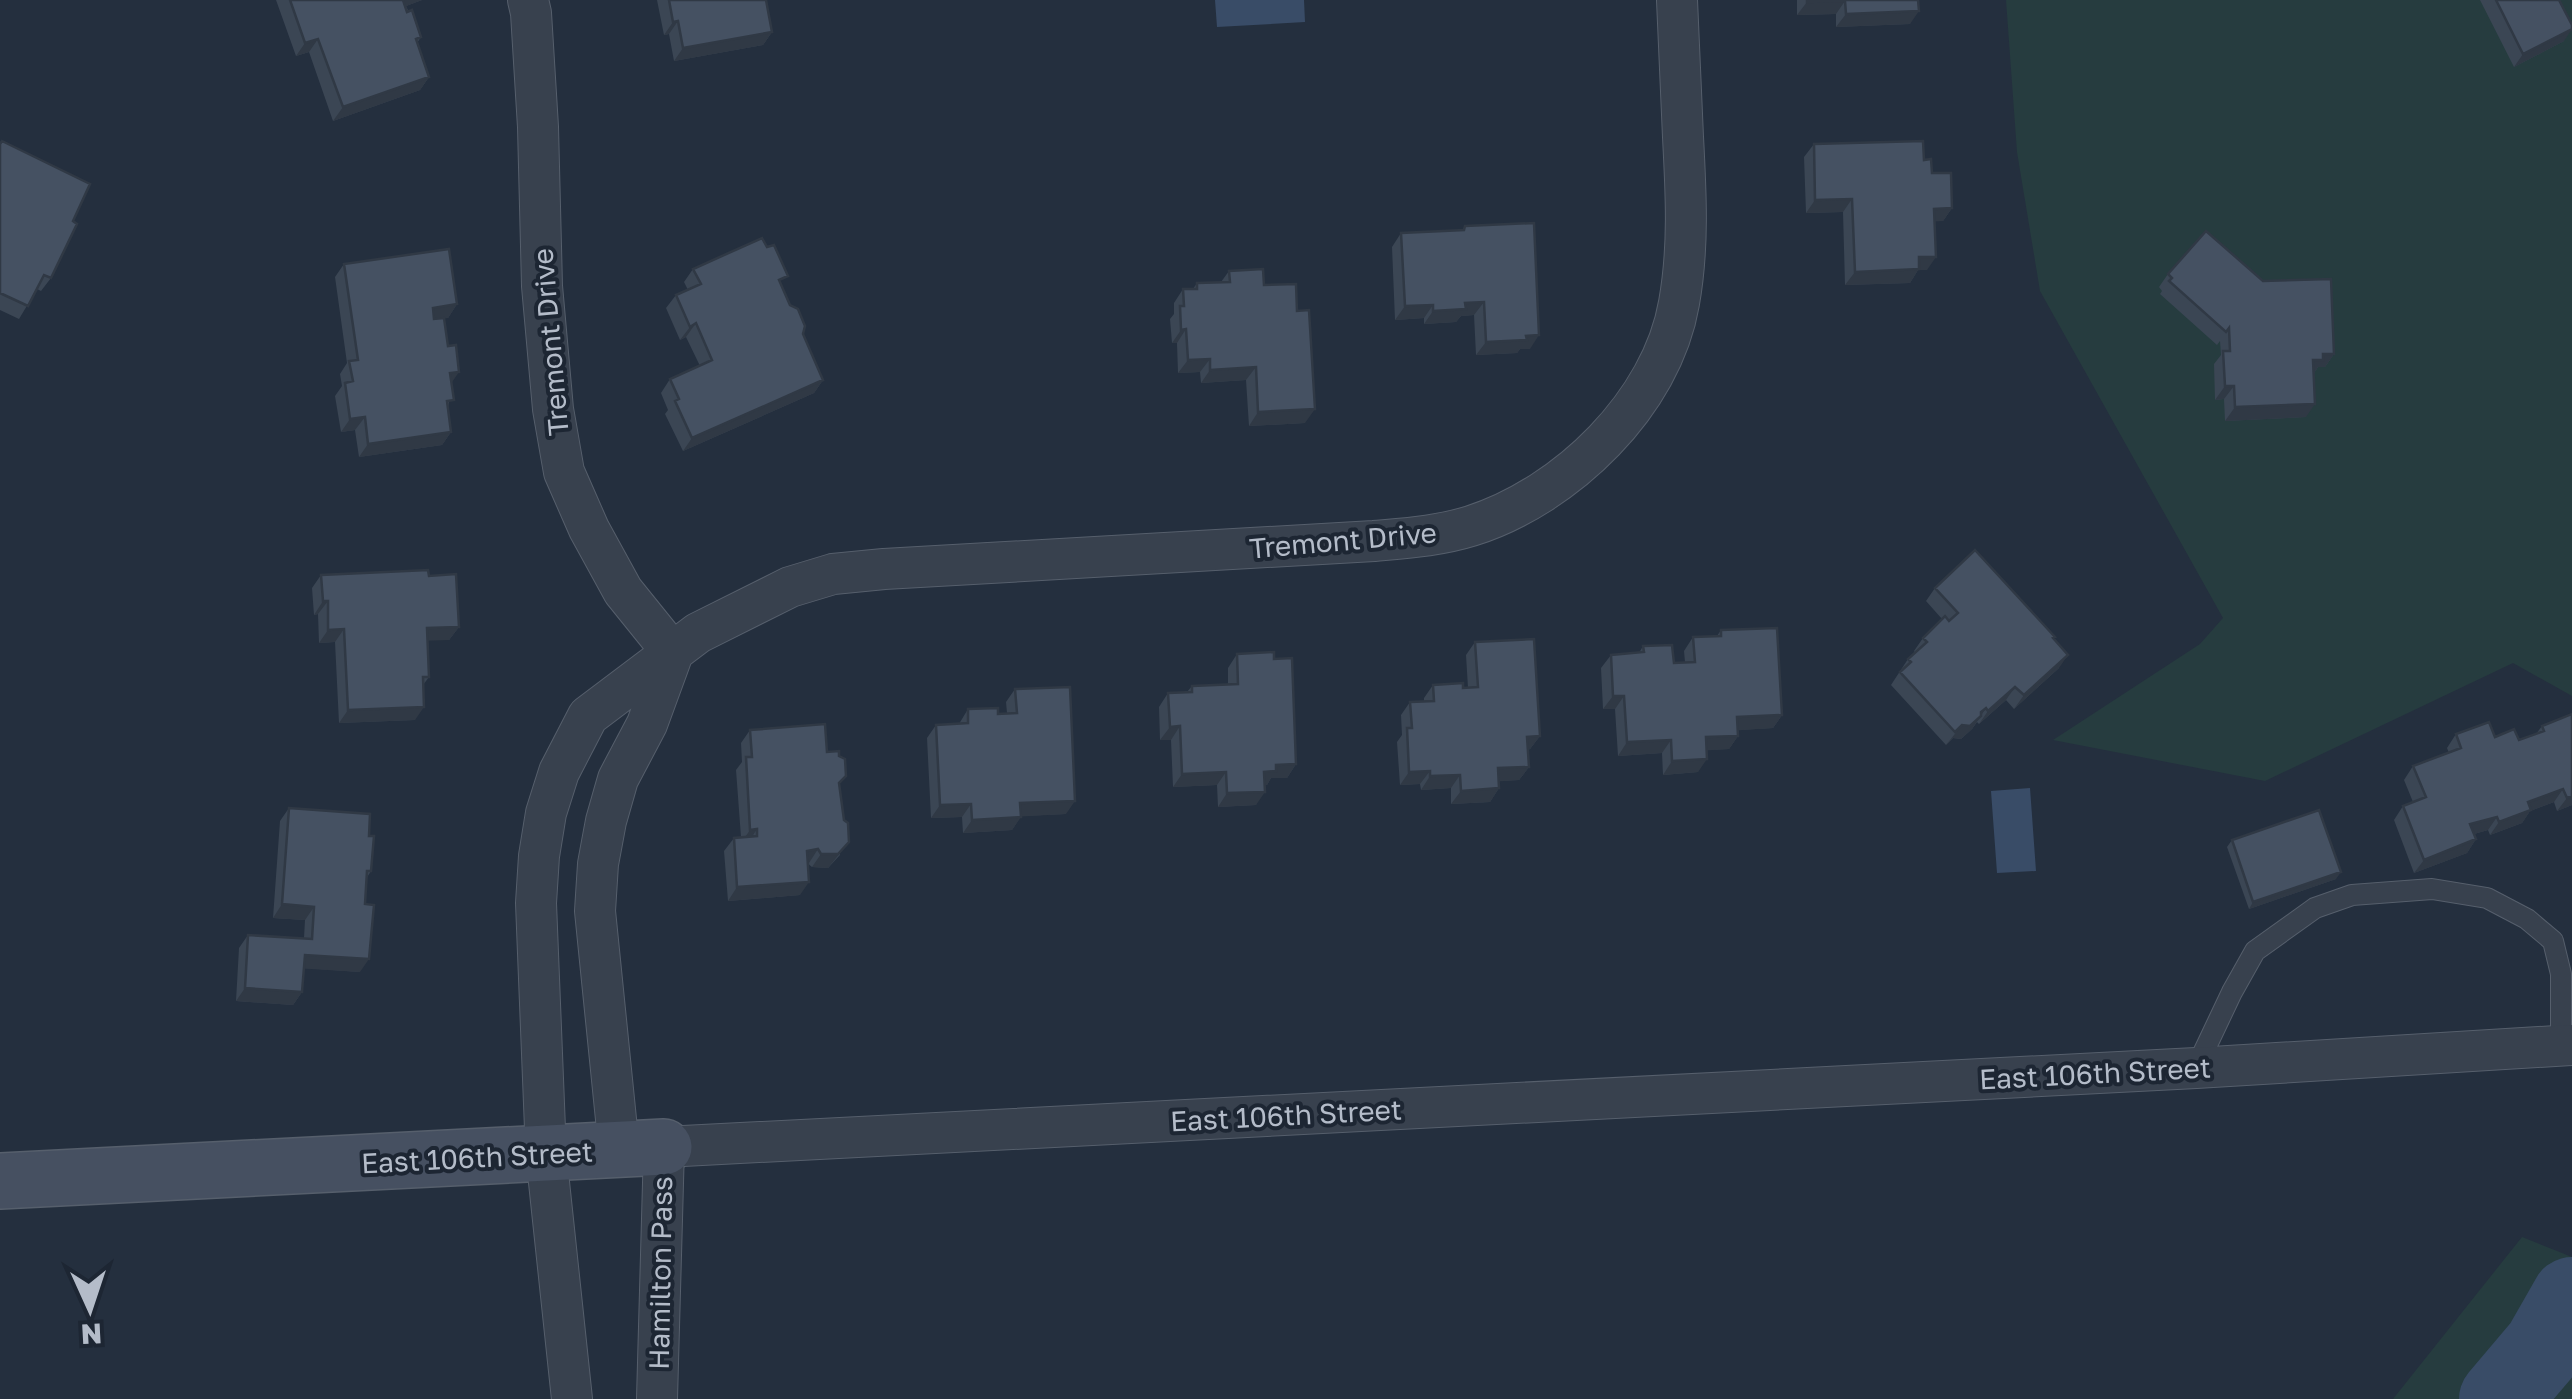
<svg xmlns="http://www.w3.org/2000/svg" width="2572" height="1399" viewBox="0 0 2572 1399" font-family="'Golos Text',sans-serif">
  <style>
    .green { fill: #263c3f }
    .water { fill: #394c67 }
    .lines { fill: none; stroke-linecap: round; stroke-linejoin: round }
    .river { stroke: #394c67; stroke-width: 82 }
    .lane-casing { stroke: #565f6c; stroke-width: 22 }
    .street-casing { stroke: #565f6c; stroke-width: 42 }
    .secondary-casing { stroke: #565f6c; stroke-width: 58 }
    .lane { stroke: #38414e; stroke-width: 20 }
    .street { stroke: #38414e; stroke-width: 40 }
    .secondary { stroke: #465061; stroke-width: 55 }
    .wall { fill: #3b4654 }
    .shaded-wall { fill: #303945 }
    .building { fill: #455162; stroke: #303945; stroke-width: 2.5 }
    .labels { text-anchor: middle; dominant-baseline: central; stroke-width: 8; stroke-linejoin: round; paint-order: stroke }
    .street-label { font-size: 28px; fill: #b4bcc9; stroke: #1d2633 }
  </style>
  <rect width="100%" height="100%" fill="#242f3e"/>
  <path class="green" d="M2006,0H2572V696L2513,663L2265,781L2053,740L2200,644L2223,618L2040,291L2017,152Z
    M2522,1237L2572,1257V1399H2393Z"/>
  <path class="water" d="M1215,0H1304L1305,22L1217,27Z
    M2030,788L2036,871L1997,873L1991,791Z"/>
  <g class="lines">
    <path class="river" d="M2500,1399L2544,1347L2572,1298"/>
    <g class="lane-casing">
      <path id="lane" d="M2196,1068L2232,992L2255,951L2315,908L2352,895L2432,889L2487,898L2527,919L2553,941L2561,974V1046"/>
    </g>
    <g class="street-casing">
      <path id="street" d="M528,0L531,13L538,127L542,286L553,409L564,472L589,529L623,591L673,653
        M619,1149L595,911L598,864L606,821L618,779L647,724L673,653
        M572,1399L546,1154L536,903L539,856L546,813L559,772L588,716L698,633L790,587L833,574L884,569L1374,541C1407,538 1439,536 1471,526C1566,496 1662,403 1679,303C1689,247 1686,193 1683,137C1681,91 1679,46 1677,0
        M657,1399L664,1147L2196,1068L2572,1045"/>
    </g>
    <g class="secondary-casing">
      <path id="secondary" d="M0,1181L664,1147"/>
    </g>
    <use href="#lane" class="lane"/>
    <use href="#street" class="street"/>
    <use href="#secondary" class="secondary"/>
  </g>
  <path class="wall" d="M276,0H422L406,6L421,37L417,43L429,77L420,90L333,121L309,52L296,56Z
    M657,0H766L772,32L763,45L674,61L669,34L664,35Z
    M1797,0H1918L1910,24L1836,27V14L1797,15Z
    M2480,0H2559L2564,41L2514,67Z
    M0,144L73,221L51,278L41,291L37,289L19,319L0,310Z
    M1814,144L1924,160L1952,208L1943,221H1935L1927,270H1918L1910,283L1845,285L1843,212L1806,213L1804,157Z
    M1465,226L1530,349H1520L1517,353L1476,355L1474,315L1461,316L1456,322L1424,324V318L1395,320L1392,247L1401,233L1462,230Z
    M344,264L457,304L448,318H444L452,383L448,409L451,432L442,445L359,457L355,430L341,432L335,396L342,386L340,374L347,363L335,277Z
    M693,269L781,285L823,380L814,393L683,451L665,414L668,410L661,393L670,379L700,366L686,337L680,340L666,308L676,295L688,290L684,282Z
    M1229,271L1264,285L1305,423L1249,426L1246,380L1201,383L1200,372L1178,373L1177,343H1172L1170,319L1174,314V303L1183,289H1193L1197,283L1221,282Z
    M2168,274L2334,354L2325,367H2318L2314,373L2306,417L2225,421L2224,399L2215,400L2214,364L2221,355L2220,341L2217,345L2160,294L2162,291L2159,287Z
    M321,575L429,576L459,627L449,640H428L429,677L423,685L415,720L339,723L335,642L319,643L318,614L314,615L312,588Z
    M1935,588L2053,639L2059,668L2014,709L2006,700L1979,724L1977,722L1972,729L1961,739L1953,738L1946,745L1891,685L1908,659L1915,653L1914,651L1923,638L1942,619L1926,601Z
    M1721,630L1782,715L1773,728L1738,730V736L1729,749L1707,750L1698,772L1663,775L1662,753L1618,756L1615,709H1603L1601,668L1611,655L1639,653L1643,646L1674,663L1685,662L1684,651L1693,637L1717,636Z
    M1475,642L1540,736L1530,749L1528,750L1529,767L1519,780L1499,781V788L1490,802L1451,804V788L1421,790L1420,784L1400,785L1397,742L1402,735L1401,715L1410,702L1424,701V698L1433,685L1468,688L1466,655Z
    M1237,654L1274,659L1296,764L1287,778H1271L1267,785H1264L1256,805L1218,807L1217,785L1173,787L1171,740H1160L1159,707L1168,693L1187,692L1192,686L1228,685V668Z
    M1015,689L1066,814L1021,816L1012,830L963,833L962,817L931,818L927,738L936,725L959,724L968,709L998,714L1007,713L1006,702Z
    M2572,714V805L2557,811L2554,802L2530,811L2522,823L2490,835L2488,830L2474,834L2476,839L2467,853L2414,873L2394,820L2403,806L2413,802L2404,780L2413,766L2449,753L2447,748L2456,734L2519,740L2536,734L2542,726Z
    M750,730L827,752L839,785L840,855L828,868L812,867L807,863L800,895L728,901L724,851L734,838L741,837L736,770L742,762L741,743Z
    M289,808L369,836L371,871L366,879L360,972L304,968L302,992L293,1005L236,1001L239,948L248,935L304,938L305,920L273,918L280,821Z
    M2232,840L2336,879L2249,909L2227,847Z"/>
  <path class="shaded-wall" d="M401,0H422L393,11Z
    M1845,1L1836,14L1797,15L1807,2Z
    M1919,11L1910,24L1836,27L1846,14Z
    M678,21L669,34L664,35L673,22Z
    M2572,29L2564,41L2514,67L2523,54Z
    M772,32L763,45L674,61L683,48Z
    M318,39L309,52L296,56L305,43Z
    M429,77L420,90L333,121L343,107Z
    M1852,199L1843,212L1806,213L1815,200Z
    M1952,208L1943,221L1925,222L1934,209Z
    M1919,257H1936L1927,270H1918L1910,283L1845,285L1855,272Z
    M1484,302L1474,315L1461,316L1456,322L1424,324L1433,311L1465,303Z
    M457,304L448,318L424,321L433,308Z
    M1433,305L1424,318L1395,320L1405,306Z
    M696,323L686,337L680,340L690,327Z
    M1186,329L1177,343H1172L1181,330Z
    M1539,335L1530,349H1520L1517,353L1476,355L1486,342Z
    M2323,354H2334L2325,367H2318L2314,373L2313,360Z
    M1210,359L1200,372L1178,373L1188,360Z
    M1256,367L1246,380L1201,383L1210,370Z
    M459,372L450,385V373Z
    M823,380L814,393L683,451L692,438Z
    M2225,386H2234L2224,399L2215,400Z
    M2315,404L2306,417L2225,421L2235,407Z
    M1315,409L1305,423L1249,426L1258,412Z
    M365,417L355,430L341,432L350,419Z
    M451,432L442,445L359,457L368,444Z
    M323,601H328L318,614L314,615Z
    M459,627L449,640L418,641L427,628Z
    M344,629L335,642L319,643L328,630Z
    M2068,655L2059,668L2014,709L2024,695Z
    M2015,687L2006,700L1979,724L1988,711Z
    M1613,696H1624L1615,709H1603Z
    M424,707L415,720L339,723L348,710Z
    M1986,708L1972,729L1961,739L1953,738L1946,745L1962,725Z
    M1782,715L1773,728L1728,731L1737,717Z
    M1180,726L1171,740H1160L1170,727Z
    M1540,736L1530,749L1518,750L1527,737Z
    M1738,736L1729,749L1697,751L1706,737Z
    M1671,740L1662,753L1618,756L1627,742Z
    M1707,759L1698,772L1663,775L1672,761Z
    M1296,764L1287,778H1271L1267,785H1254L1264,772L1276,765Z
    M1529,767L1519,780L1489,782L1498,768Z
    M1430,771L1420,784L1400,785L1409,772Z
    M1226,772L1217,785L1173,787L1182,774Z
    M1460,775L1451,788L1421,790L1430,776Z
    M1499,788L1490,802L1451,804L1461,791Z
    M2563,789L2554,802L2530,811L2522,823L2490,835L2499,822L2528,802Z
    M1265,792L1256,805L1218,807L1227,793Z
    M2572,796V805L2557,811L2567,798Z
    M1075,801L1066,814L1011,817L1020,803Z
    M971,804L962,817L931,818L940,805Z
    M1021,817L1012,830L963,833L972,820Z
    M2497,817L2488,830L2460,838L2470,824Z
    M757,829L748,843H741L750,830Z
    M2476,839L2467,853L2414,873L2424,860Z
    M849,842L828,868L812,867L821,854Z
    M818,849L809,863L797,864L807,851Z
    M2341,872L2336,879L2249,909L2253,902Z
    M809,882L800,895L728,901L737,887Z
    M282,904L314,907L305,920L273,918Z
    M305,955L369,959L360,972L295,968Z
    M245,988L302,992L293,1005L236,1001Z"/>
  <path class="building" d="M290,0H403L407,12L412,10L421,37L416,39L429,77L343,107L318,39L305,43Z
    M669,0H766L772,32L683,48L678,21L673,22Z
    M1807,0H1918L1919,11L1846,14L1845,1L1807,2Z
    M2496,0H2559L2572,25V29L2523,54Z
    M2,141L90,184L73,221L77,224L51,278L44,275L28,306L0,293V144Z
    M1923,141L1924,160L1931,159L1932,173H1951L1952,208L1934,209L1936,257H1919V269L1855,272L1852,199L1815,200L1814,144Z
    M1534,223L1539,335L1526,336L1527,340L1486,342L1484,302L1465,303L1466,309L1433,311V305L1405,306L1401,233L1464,230L1465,226Z
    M2206,231L2263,281L2331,279L2334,354H2323V360H2313L2315,404L2235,407L2234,386H2225L2223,351H2230L2229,328L2226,332L2169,281L2172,278L2168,274Z
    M762,238L767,247L774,245L788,276L779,280L790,305L798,309L805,326L803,334L823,380L692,438L675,401L679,399L670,379L712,360L696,323L690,327L676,295L701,284L693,269Z
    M449,249L457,304L433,308L434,319L444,318L448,346L456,345L459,372L450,373L454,400L447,401L451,432L368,444L365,417L350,419L345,383L353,381L349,361L358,360L344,264Z
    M1263,269L1264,285L1296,284L1297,311L1309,310L1315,409L1258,412L1256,367L1210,370V359L1188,360L1186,329L1181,330L1180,306H1184L1183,289H1197V283L1230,282L1229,271Z
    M1975,550L2055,637L2053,638L2068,655L2024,695L2015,687L1988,711L1986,708L1981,712V716L1970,726L1962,725L1955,732L1900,672L1911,662L1908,659L1927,642L1923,638L1945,616L1949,621L1958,613L1935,588Z
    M428,570L429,576L456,574L459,627L427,628L429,677H423L424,707L348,710L344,629L328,630V601H323L321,575Z
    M1777,628L1782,715L1737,717L1738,736L1706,737L1707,759L1672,761L1671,740L1627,742L1624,696H1613L1611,655L1644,652L1643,646L1672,645L1674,663L1695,662L1693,637L1721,636V630Z
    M1534,639L1540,736L1527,737L1529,767L1498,768L1499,788L1461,791L1460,775L1430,776V771L1409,772L1407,728H1412L1410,702L1434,701L1433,685L1463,683V688L1478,687L1475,642Z
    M1274,652V659L1292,658L1296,764L1276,765V771L1264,772L1265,792L1227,793L1226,772L1182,774L1180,726L1170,727L1168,693L1192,692V686L1238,684L1237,654Z
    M1070,687L1075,801L1020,803L1021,817L972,820L971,804L940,805L936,725L968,723V709L998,708V714L1017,713L1015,689Z
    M2572,714V796L2567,798L2563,789L2528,802L2531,810L2499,822L2497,817L2470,824L2476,839L2424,860L2403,806L2426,797L2413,766L2461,748L2456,734L2489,722L2495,737L2514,729L2519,740L2544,731L2542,726Z
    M825,724L827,752L839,751V756L845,759L846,776L839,783L844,820L848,823L849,842L838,854H821L818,849L807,851L809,882L737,887L734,838L757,836V829L750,830L746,757H752L750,730Z
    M289,808L370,814L369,836H374L371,871H367L365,904L374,905L369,959L305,955L302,992L245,988L248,935L312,939L314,907L282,904Z
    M2319,810L2341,872L2253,902L2232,840Z"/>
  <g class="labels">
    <g class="street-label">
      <text transform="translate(550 342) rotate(-95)">Tremont Drive</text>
      <text transform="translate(1343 540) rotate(-5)">Tremont Drive</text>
      <text transform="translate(2095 1073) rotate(-3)">East 106th Street</text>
      <text transform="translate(1286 1115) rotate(-3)">East 106th Street</text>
      <text transform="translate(477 1157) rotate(-3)">East 106th Street</text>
      <text transform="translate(660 1273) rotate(-89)">Hamilton Pass</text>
    </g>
  </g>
  <g transform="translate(90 1309) rotate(177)" stroke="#1d2633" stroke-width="8" paint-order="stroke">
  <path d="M0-8L18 38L0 25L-18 38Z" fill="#b4bcc9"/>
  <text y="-15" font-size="28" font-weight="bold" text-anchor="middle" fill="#b4bcc9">N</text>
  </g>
</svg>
